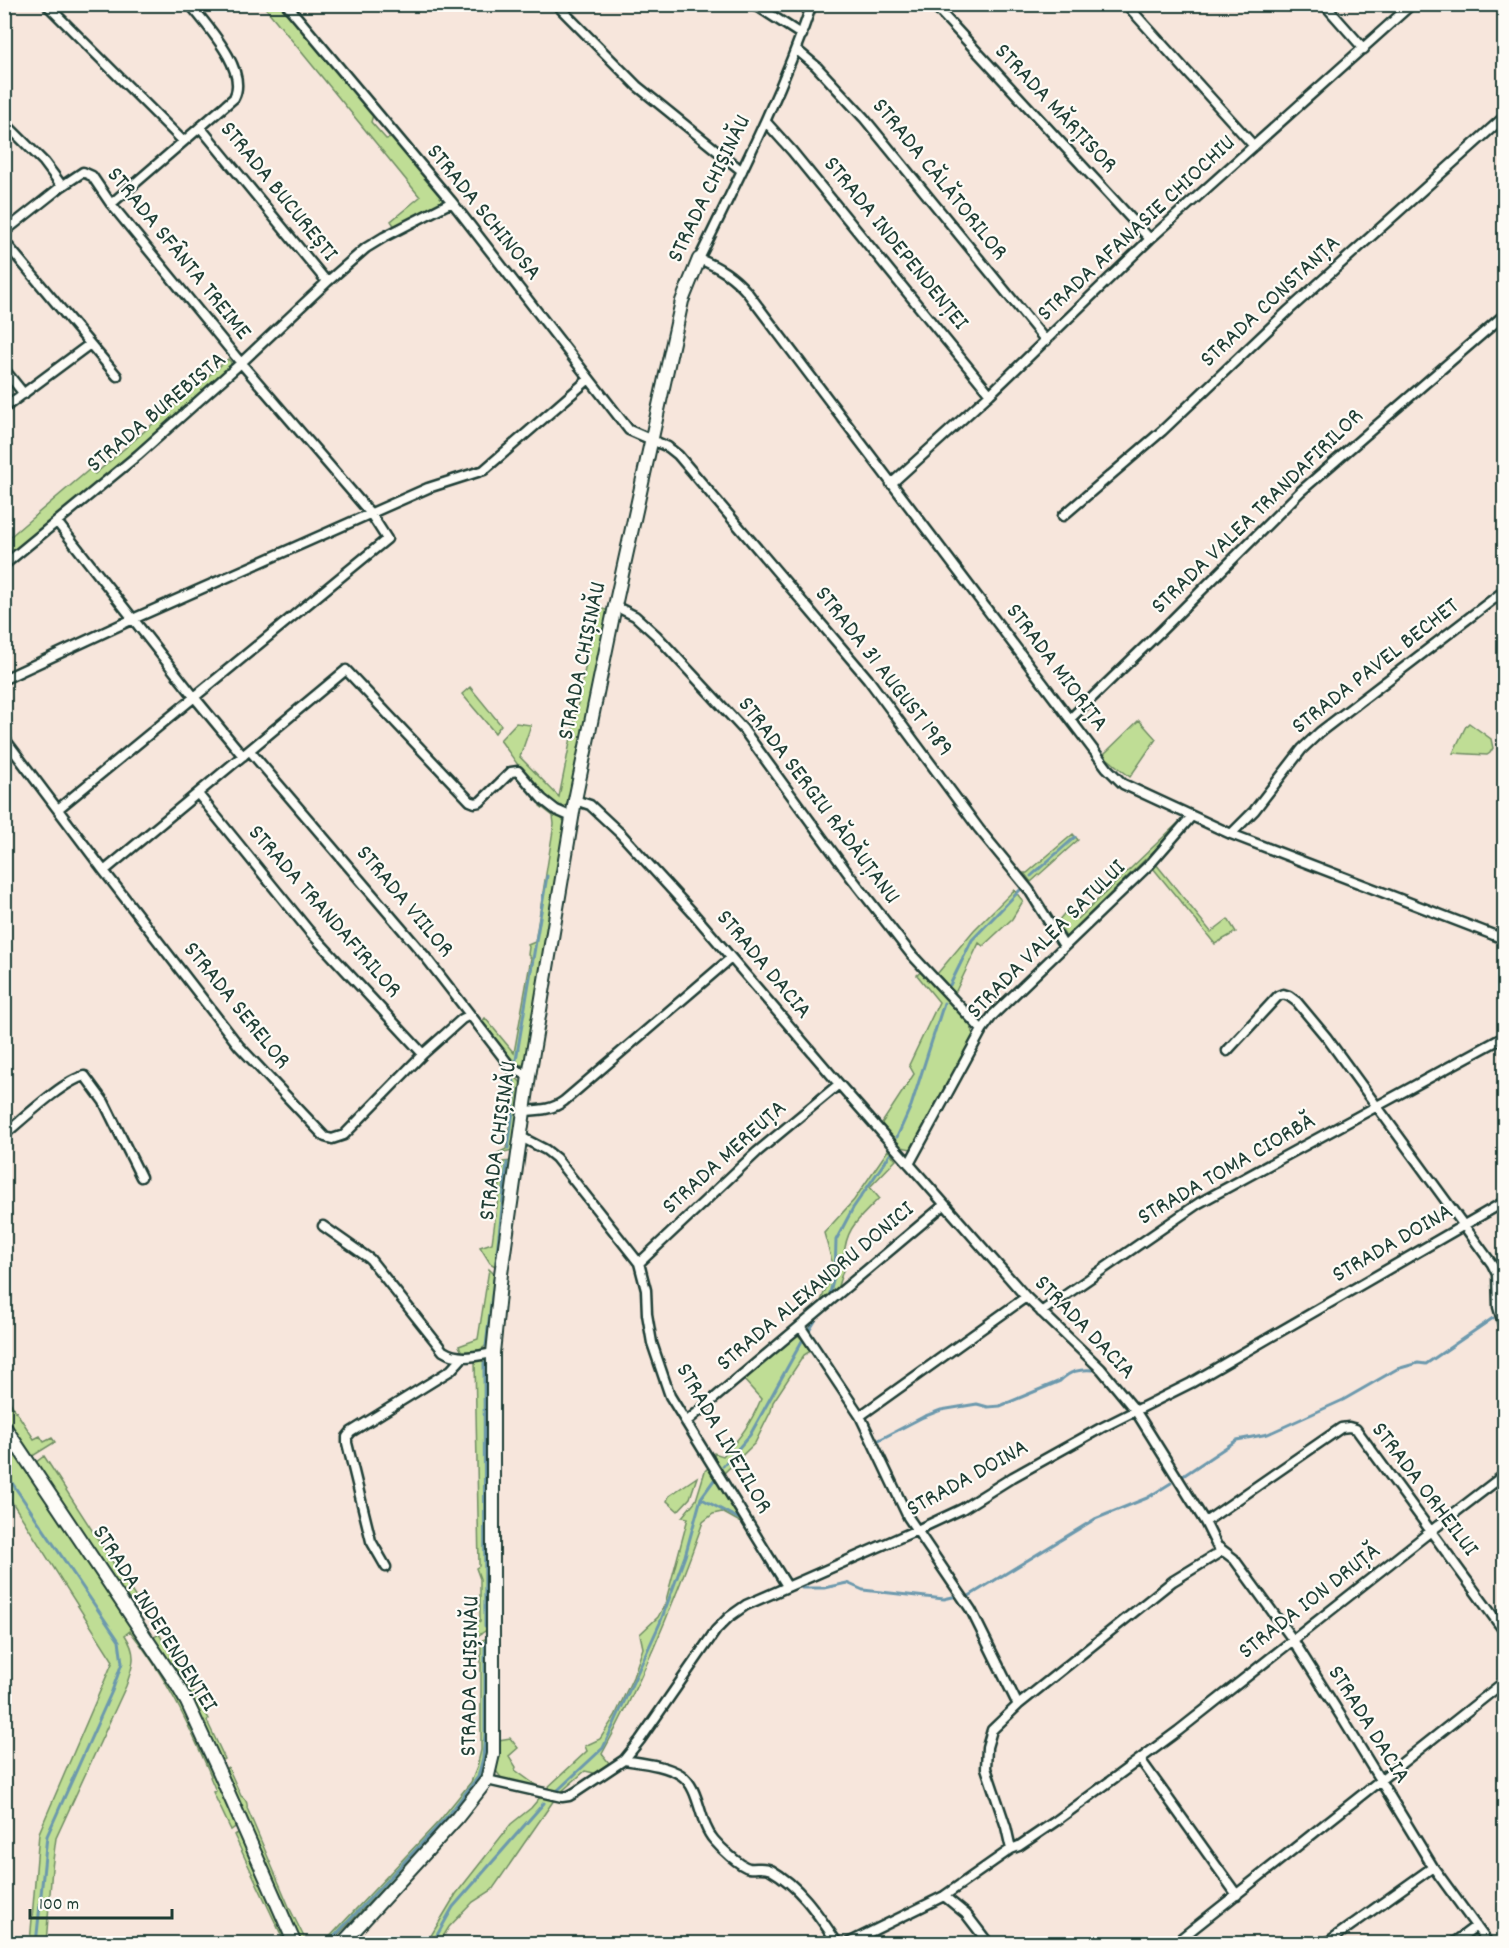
<svg xmlns="http://www.w3.org/2000/svg" width="1509" height="1948" viewBox="0 0 1509 1948" font-family="Dekko,sans-serif">
  <style>
    .green { fill: #bfdd95; stroke: #6f8d64; stroke-width: 1.5 }
    .lines { fill: none; stroke-linecap: round; stroke-linejoin: round }
    .stream { stroke: #6c99ad; stroke-width: 3 }
    .street-casing { stroke: #1f3d34; stroke-width: 13 }
    .secondary-casing { stroke: #1f3d34; stroke-width: 16 }
    .street { stroke: #fdfcf7; stroke-width: 8 }
    .secondary { stroke: #fdfcf7; stroke-width: 12 }
    .labels { text-anchor: middle; dominant-baseline: central; stroke-width: 4.5; stroke-linejoin: round; paint-order: stroke }
    .street-label { font-size: 24px; fill: #1f3d34; stroke: #fdfcf7 }
  </style>
  <rect width="100%" height="100%" fill="#f7e6dc"/>
  <filter id="ink" filterUnits="userSpaceOnUse"><feTurbulence type="fractalNoise" baseFrequency=".0167" numOctaves="2"/><feDisplacementMap in="SourceGraphic" scale="12" xChannelSelector="R" yChannelSelector="G"/><feConvolveMatrix kernelMatrix="1 2 1 2 8 2 1 2 1" color-interpolation-filters="sRGB"/></filter>
  <g filter="url(#ink)">
    <path class="green" d="M263,5H280L373,115L371,122L386,139L393,138L444,199L442,203L395,227L391,221L420,197Z
      M228,359L231,362L230,369L5,561V541L90,469L95,474Z
      M599,608L610,611L569,802L565,806H558C533,790 517,763 500,740L516,723L531,725L520,757L559,797L591,639Z
      M470,687L501,725L495,733L462,694Z
      M1139,720L1156,739L1130,777L1103,755Z
      M1469,723L1491,739L1493,748L1490,753L1487,755L1453,753L1466,726Z
      M540,804L556,813L565,822L527,1065C507,1068 491,1038 480,1024L485,1018L514,1053L531,958L528,955L529,947L528,945L535,942L554,824L553,816L540,806Z
      M1178,823V827L1066,937L1057,922L1068,909L1078,919Z
      M1073,834L1078,840L1031,882L1024,873H1027Z
      M1156,864L1211,932L1228,919L1236,932L1215,944L1153,868Z
      M1014,890L1023,901L1012,919L983,946L979,943L955,993L937,974L974,930Z
      M922,971L968,1020L974,1035L971,1043L911,1149L897,1146L880,1126L914,1074L909,1065L939,1002L917,975Z
      M510,1071L523,1085L513,1150L496,1154L506,1149L513,1098L503,1094L508,1082V1072Z
      M888,1150L896,1160L870,1187L879,1198C860,1219 846,1226 844,1256L847,1258L837,1289L820,1303L830,1278L832,1261L824,1233L854,1200Z
      M511,1161L498,1268L490,1263L480,1247L492,1243L503,1162Z
      M489,1269L497,1277L488,1344L480,1350L462,1352L459,1346L478,1339Z
      M796,1333L812,1350L804,1355L773,1402L771,1411L755,1443L723,1474L714,1458V1453L723,1456C741,1437 751,1423 761,1399L744,1380Z
      M475,1360H481L488,1364V1629L476,1637L477,1631L475,1624L480,1621V1579L476,1568L479,1566Z
      M4,1393L34,1439L40,1436L44,1442L52,1438L55,1442L31,1457L5,1417Z
      M4,1435L174,1688L188,1714L238,1825L231,1830L213,1792L216,1791L210,1777L211,1776C189,1725 165,1674 130,1631L125,1635C138,1655 133,1665 126,1686L56,1838L52,1868L46,1943H30L39,1833L113,1661L5,1491Z
      M44,1456L136,1598L127,1604L35,1463Z
      M709,1467L743,1520L740,1522L722,1512L713,1514L703,1522C675,1601 643,1680 602,1754L609,1763L594,1773L585,1771L561,1792L548,1791L502,1779L494,1768L499,1740L510,1738L518,1748L509,1756L516,1767L515,1770L537,1786L547,1788L587,1751L585,1746L600,1739L615,1716L633,1677L643,1648L640,1634L658,1617L665,1604L688,1518L682,1517L696,1500L705,1471Z
      M697,1477L690,1498L678,1511L667,1501L669,1496Z
      M159,1634L183,1672L186,1671V1679L209,1719L207,1721L225,1759L220,1762L151,1639Z
      M489,1637V1747L485,1768L479,1783L456,1812L330,1943L323,1944L440,1820L471,1782L477,1767L481,1750V1641Z
      M228,1767L241,1796C245,1798 248,1803 247,1808L290,1909L306,1941L310,1943H300L223,1770Z
      M542,1795L554,1800L492,1890L473,1902L449,1927L439,1943L426,1944L456,1894L511,1824L531,1808Z
      M241,1832L291,1943H285L234,1835Z"/>
    <g class="lines">
      <path class="stream" d="M1031,876L1075,837
        M950,985L972,940L1020,890
        M516,1060L547,876
        M897,1137L911,1106L944,1003
        M508,1148L516,1090L513,1078
        M496,1262L507,1163
        M830,1293L835,1273L836,1240L853,1208L891,1153
        M809,1331L818,1316
        M486,1346L494,1279
        M484,1363L485,1626
        M879,1440L923,1417L941,1410L977,1404L988,1407L1000,1406L1060,1381C1070,1371 1079,1369 1093,1370
        M723,1466L750,1435L802,1341
        M4,1471L119,1641L122,1663L112,1691L47,1836L36,1944
        M1183,1476L1237,1440L1268,1434L1343,1400L1397,1369L1418,1363L1426,1364L1493,1318
        M702,1499L741,1520L776,1578
        M802,1588H824L847,1583L863,1590L944,1599L957,1596
        M969,1596L1095,1519L1147,1498L1171,1483
        M558,1790L603,1748L660,1623L685,1556L701,1498L714,1480
        M327,1944L450,1813L478,1777L483,1758L485,1735V1642
        M432,1944L453,1907L544,1803"/>
      <g class="street-casing">
        <path id="street" d="M46,4L183,141
          M286,4L452,202L629,430L668,447L678,455L868,679L979,829L1029,890L1064,946
          M556,4L637,86L742,171
          M754,4L802,35
          M812,4C782,93 740,175 699,259C719,267 733,276 747,292L1107,768L1123,784L1231,834L1504,939
          M933,4L1150,239
          M1126,4L1254,146
          M1324,4L1364,49
          M797,50L816,66L864,118L1046,341
          M4,122L44,162L62,186
          M766,122L792,151L990,394
          M200,127L327,282
          M111,204L234,98C249,70 206,25 190,4
          M4,232L62,186L83,172L92,176L111,204L241,363L371,514L387,539L58,809
          M4,241L117,376
          M4,369L24,394
          M4,408L90,344
          M891,484L990,394L1150,239L1412,4
          M1063,516L1162,431L1289,310L1504,117
          M57,522L195,698L243,756
          M4,565L138,455L241,363L327,282L366,248L384,237L452,202
          M615,606L635,616L656,635L743,729L850,876L911,954L982,1030
          M4,679L133,619L428,488L484,470L589,379
          M1070,719L1162,630L1301,491L1504,315
          M4,738L104,871L239,1046L325,1137L332,1139L344,1135L423,1054L462,1019L470,1015
          M250,751L424,955L506,1061L512,1068L529,1076
          M198,794L309,931L423,1054
          M575,800L590,805L621,834L693,913L839,1084L1026,1297L1101,1369L1135,1410L1205,1522L1217,1546L1234,1559L1293,1640L1344,1721L1433,1867L1489,1944
          M1231,834L1254,811L1302,749L1320,732L1504,591
          M104,871L346,670L470,801L475,803L480,802L511,772L518,771L542,799L556,810L572,817
          M1227,1051L1278,996L1283,994L1289,996L1297,1002L1327,1038L1492,1264L1497,1274L1498,1307L1504,1327
          M525,1111C540,1110 552,1110 564,1101L731,958
          M4,1135C22,1120 64,1080 85,1076L104,1102L141,1177
          M521,1137L546,1150L556,1158L639,1263L646,1290L647,1314L652,1343L670,1396L787,1586
          M909,1164L982,1030L993,1015L1151,863L1191,817
          M323,1226L370,1259L443,1351C459,1361 476,1356 493,1353
          M639,1263L757,1152L839,1084
          M1041,1312L1199,1203L1504,1037
          M800,1326L860,1416L908,1517L971,1610L1018,1705L992,1730L987,1747L986,1768L1006,1827L1011,1849
          M860,1416L1026,1297
          M686,1422L944,1205
          M1205,1522L1341,1428L1349,1427L1356,1429L1504,1631
          M386,1567L371,1541L347,1443V1437L351,1432L451,1370L462,1358
          M1018,1705L1173,1581L1222,1551
          M1140,1759L1237,1895
          M624,1760C642,1763 665,1765 681,1775C701,1789 698,1822 714,1840C720,1847 739,1866 749,1868C757,1869 763,1866 771,1870C801,1887 819,1916 838,1944
          M487,1780L562,1797L569,1796L576,1792L624,1760L640,1740L716,1630L729,1617L746,1605L917,1530L962,1509L1013,1477L1101,1428L1191,1383L1504,1202
          M944,1896L966,1914L989,1944
          M846,1944L944,1896L1011,1849L1019,1846L1056,1821L1178,1731L1431,1531L1504,1475
          M1174,1944L1504,1682
          M1325,1944L1433,1867
          M1452,1944L1476,1926"/>
      </g>
      <g class="secondary-casing">
        <path id="secondary" d="M4,1426L176,1683L187,1702L217,1767L295,1944
          M342,1944L457,1818L487,1780L493,1754V1353L501,1274L529,1076L575,800L615,606L682,301L699,259"/>
      </g>
      <use href="#street" class="street"/>
      <use href="#secondary" class="secondary"/>
    </g>
  </g>
  <g class="labels">
    <g class="street-label">
      <text transform="translate(1055 109) rotate(47)">STRADA MĂRȚISOR</text>
      <text transform="translate(939 180) rotate(51)">STRADA CĂLĂTORILOR</text>
      <text transform="translate(710 189) rotate(-64)">STRADA CHIȘINĂU</text>
      <text transform="translate(278 192) rotate(51)">STRADA BUCUREȘTI</text>
      <text transform="translate(483 213) rotate(51)">STRADA SCHINOSA</text>
      <text transform="translate(1137 229) rotate(-43)">STRADA AFANASIE CHIOCHIU</text>
      <text transform="translate(895 244) rotate(51)">STRADA INDEPENDENȚEI</text>
      <text transform="translate(178 254) rotate(51)">STRADA SFÂNTA TREIME</text>
      <text transform="translate(1271 302) rotate(-43)">STRADA CONSTANȚA</text>
      <text transform="translate(157 413) rotate(-40)">STRADA BUREBISTA</text>
      <text transform="translate(1258 512) rotate(-44)">STRADA VALEA TRANDAFIRILOR</text>
      <text transform="translate(583 661) rotate(-78)">STRADA CHIȘINĂU</text>
      <text transform="translate(1376 667) rotate(-38)">STRADA PAVEL BECHET</text>
      <text transform="translate(1056 668) rotate(53)">STRADA MIORIȚA</text>
      <text transform="translate(883 672) rotate(52)">STRADA 31 AUGUST 1989</text>
      <text transform="translate(818 801) rotate(53)">STRADA SERGIU RĂDĂUȚANU</text>
      <text transform="translate(404 902) rotate(50)">STRADA VIILOR</text>
      <text transform="translate(324 912) rotate(49)">STRADA TRANDAFIRILOR</text>
      <text transform="translate(1047 940) rotate(-45)">STRADA VALEA SATULUI</text>
      <text transform="translate(763 965) rotate(50)">STRADA DACIA</text>
      <text transform="translate(236 1006) rotate(51)">STRADA SERELOR</text>
      <text transform="translate(499 1141) rotate(-82)">STRADA CHIȘINĂU</text>
      <text transform="translate(725 1158) rotate(-42)">STRADA MEREUȚA</text>
      <text transform="translate(1227 1170) rotate(-30)">STRADA TOMA CIORBĂ</text>
      <text transform="translate(1393 1244) rotate(-30)">STRADA DOINA</text>
      <text transform="translate(816 1287) rotate(-40)">STRADA ALEXANDRU DONICI</text>
      <text transform="translate(1084 1328) rotate(46)">STRADA DACIA</text>
      <text transform="translate(723 1439) rotate(60)">STRADA LIVEZILOR</text>
      <text transform="translate(968 1479) rotate(-29)">STRADA DOINA</text>
      <text transform="translate(1424 1490) rotate(53)">STRADA ORHEILUI</text>
      <text transform="translate(1310 1602) rotate(-38)">STRADA ION DRUȚĂ</text>
      <text transform="translate(154 1619) rotate(58)">STRADA INDEPENDENȚEI</text>
      <text transform="translate(471 1676) rotate(-89)">STRADA CHIȘINĂU</text>
      <text transform="translate(1368 1725) rotate(58)">STRADA DACIA</text>
    </g>
  </g>
  <rect width="1509" height="1948" fill="none" stroke="#fdfcf7" stroke-width="24"/>
  <rect x="12" y="12" width="1485" height="1924" fill="none" stroke="#1f3d34" stroke-width="2" filter="url(#ink)"/>
  <path d="M30 1909v9h142v-9" fill="none" stroke="#1f3d34" stroke-width="3"/>
  <text x="39" y="1909" font-size="18" fill="#1f3d34" stroke="#fdfcf7" stroke-width="4.5" paint-order="stroke">100 m</text>
</svg>
